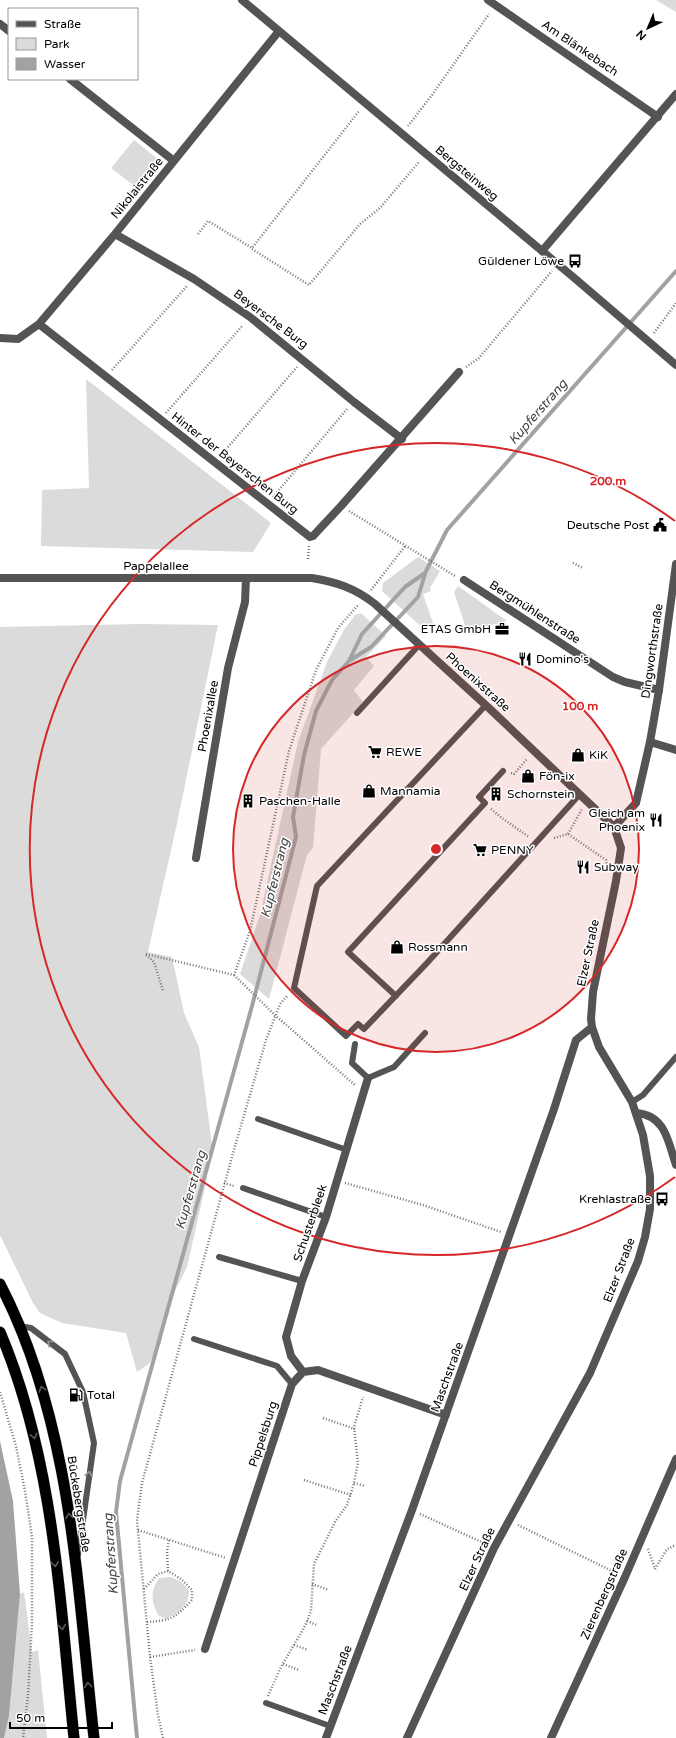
<svg xmlns="http://www.w3.org/2000/svg" width="676" height="1738" viewBox="0 0 676 1738" font-family="'Varela Round',sans-serif">
  <style>
    .green { fill: #dbdbdb }
    .water { fill: #a2a2a2 }
    .lines { fill: none; stroke-linecap: round; stroke-linejoin: round }
    .stream { stroke: #a2a2a2; stroke-width: 4 }
    .trunk-casing { stroke: #dbdbdb; stroke-width: 12 }
    .path { stroke: #767676; stroke-width: 2.5; stroke-dasharray: 1 2; stroke-linecap: butt }
    .service { stroke: #545454; stroke-width: 6 }
    .minor { stroke: #545454; stroke-width: 8 }
    .tertiary { stroke: #545454; stroke-width: 8 }
    .trunk { stroke: #000; stroke-width: 11 }
    .oneway { stroke: #989898 }
    .oneway2 { stroke: #595959 }
    .ring { fill: none; stroke: #d62828; stroke-width: 2 }
    .labels { text-anchor: middle; dominant-baseline: central; stroke-width: 3; stroke-linejoin: round; paint-order: stroke }
    .street-label { font-size: 12px; fill: #000; stroke: #fff }
    .poi-label { font-size: 12px; fill: #000; stroke: #fff; text-anchor: start }
    .water-label { font-size: 13px; font-style: italic; fill: #434343; stroke: #fff }
    .centre { fill: #d62828; stroke: #fff; stroke-width: 2 }
    .ring-label { font-size: 12px; text-anchor: middle; font-weight: bold; fill: #d62828; stroke: #fff; stroke-width: 3; stroke-linejoin: round; paint-order: stroke }
  </style>
  <rect width="100%" height="100%" fill="#fff"/>
  <path class="green" d="M656,0H676V12Z
    M134,140L159,160L137,188L111,168Z
    M86,379L271,523L253,552L41,546L42,490L89,488Z
    M418,557L440,571L430,588L431,591L423,594L433,623L426,631L382,591L383,583Z
    M458,586L507,621L467,631L454,592Z
    M361,613L386,636L366,657L374,666L354,690L363,702L321,749L313,848L307,855L269,999L240,974L260,915L298,742L327,662L344,630L355,615Z
    M139,624L218,625L176,828L148,952L172,957L184,1013L199,1047L212,1145L204,1192L187,1267L165,1311L161,1343L149,1364L137,1372L126,1333L62,1323L40,1313L33,1303L0,1235V627Z
    M171,1577L181,1582L189,1590C189,1607 180,1611 166,1619L158,1615C151,1601 150,1591 159,1578Z
    M24,1592L32,1652L38,1650L47,1738H4L9,1716L20,1594Z"/>
  <path class="water" d="M0,1441L13,1501L20,1594L9,1716L4,1738H0Z"/>
  <g class="lines">
    <path class="stream" d="M349,661L371,647L418,597L425,574
      M137,1738L116,1512L120,1481L252,1006L296,837L293,817L304,755L316,711L332,680L349,661L362,634L405,587L425,573L447,530L676,271"/>
    <g class="trunk-casing">
      <path id="trunk" d="M0,1284C72,1422 77,1586 94,1738
        M0,1332C54,1459 60,1602 74,1738"/>
    </g>
    <path class="path" d="M408,126L432,95L489,14
      M198,234L208,221L252,248L359,111
      M252,249L309,285L360,224L380,208L419,162
      M654,333L676,303
      M466,367L479,358L552,271
      M112,370L187,286
      M166,413L243,325
      M222,454L297,367
      M273,497L347,409
      M349,511L455,576
      M308,559L309,545
      M573,563L583,568
      M371,590L406,545
      M511,773L514,774L527,759
      M491,809L502,818L529,837
      M568,834L582,809
      M554,838L568,834L606,860L607,866
      M146,954L234,975L250,931L289,751L316,670L338,628L359,604
      M146,955L154,962L163,991
      M234,975L276,1016L356,1086
      M224,1183L234,1186
      M345,1183L423,1205L501,1232
      M0,1392L16,1446L25,1491L32,1537V1623L28,1696L23,1738
      M323,1418L355,1429
      M304,1480L351,1495
      M354,1483L365,1486
      M420,1514L486,1544
      M518,1525L616,1573
      M138,1530L226,1558
      M648,1549L655,1569
      M655,1569L667,1549L676,1545
      M168,1571L167,1551L169,1540
      M312,1584L329,1590
      M144,1589L158,1574L168,1571L181,1579L192,1590V1600C176,1617 171,1621 147,1622
      M307,1621L317,1625
      M294,1645L308,1650
      M150,1657L195,1650
      M283,1664L299,1670
      M268,1696L281,1667L305,1626L311,1611L314,1564L335,1522L347,1505L353,1487L358,1463L354,1427L363,1397
      M163,1738L158,1715L150,1657L137,1520L142,1483L235,1146L266,1040L280,1004L288,995"/>
    <path class="service" d="M486,705L317,886L294,988L346,1036L358,1024L364,1029L427,963L580,794
      M357,713L419,645
      M396,996L348,952L485,803L479,797L503,771
      M355,1044L352,1063L368,1078L394,1067L425,1033
      M632,1102L643,1095L676,1057
      M258,1119L347,1150
      M243,1188L326,1217
      M219,1257L302,1281
      M19,1326L31,1328L65,1354L83,1392L94,1443L78,1555
      M194,1339L277,1366L292,1384
      M266,1703L330,1726"/>
    <path class="minor" d="M488,0L658,117
      M0,24L9,31
      M70,79L174,161
      M115,234L194,279L250,317L354,402L402,439
      M542,251L676,94
      M39,324L310,537L313,536L341,506L459,372
      M0,338L18,339L39,324L115,234L279,31
      M0,578H312C336,582 355,588 375,604L491,710L614,827L621,848L616,881L593,992L591,1019L592,1027L599,1047L632,1102L643,1135L650,1176V1209L645,1237L638,1261L590,1373L494,1548L407,1738
      M464,580L613,677L625,682L659,690
      M650,742L676,750
      M196,858L228,668L245,602L246,578
      M637,1113C666,1116 668,1142 676,1165
      M303,1372L291,1356L286,1337L302,1281L326,1217L368,1078
      M205,1649L292,1384L303,1372L318,1370L446,1415
      M326,1738L412,1510L554,1109L576,1040L592,1027
      M551,1738L625,1577L676,1459"/>
    <path class="tertiary" d="M242,0L572,276L676,365
      M614,827L636,803L650,742L659,690L676,564"/>
    <use href="#trunk" class="trunk"/>
  </g>
  <defs><path id="oneway-chevron" d="M-2-3.5L2.5 0L-2 3.5" fill="none" stroke-width="1.6" stroke-linecap="round" stroke-linejoin="round"/></defs>
  <g class="oneway">
    <use href="#oneway-chevron" transform="translate(50 1343) rotate(-141)"/>
    <use href="#oneway-chevron" transform="translate(89 1474) rotate(-80)"/>
  </g>
  <g class="oneway2">
    <use href="#oneway-chevron" transform="translate(42 1389) rotate(-107)"/>
    <use href="#oneway-chevron" transform="translate(34 1436) rotate(76)"/>
    <use href="#oneway-chevron" transform="translate(69 1516) rotate(-99)"/>
    <use href="#oneway-chevron" transform="translate(55 1564) rotate(83)"/>
    <use href="#oneway-chevron" transform="translate(62 1627) rotate(84)"/>
    <use href="#oneway-chevron" transform="translate(88 1685) rotate(-96)"/>
  </g>
  <circle cx="436" cy="849" r="203" fill="#d62828" fill-opacity=".12"/>
  <g class="ring">
    <circle cx="436" cy="849" r="203"/>
    <path d="M675 1177A406 406 0 1 1 675 521"/>
  </g>
  <defs>
    <g id="bus-bare" transform="scale(1.08)"><path d="M-5-6H5V4H4V6H2V4H-2V6H-4V4H-5ZM-3.5-4V0h7V-4ZM-3.5 1.2v1.5H-2V1.2ZM2 1.2v1.5H3.5V1.2Z" fill="#000" stroke="#fff" stroke-width="2.5" paint-order="stroke"/></g>
    <g id="civic-bare" transform="scale(1.08)"><path d="M-.6-6.5H3V-4.5H.6V-3L4-1V1h2V6H-6V1h2V-1L-.6-3ZM-1.2 2.5V6h2.4V2.5Z" fill="#000" stroke="#fff" stroke-width="2.5" paint-order="stroke"/></g>
    <g id="office-bare" transform="scale(1.08)"><path d="M-6-3h4V-5.5h4V-3h4V5H-6ZM-1-4.5V-3h2v-1.5ZM-6 0V1H6V0Z" fill="#000" stroke="#fff" stroke-width="2.5" paint-order="stroke"/></g>
    <g id="restaurant-bare" transform="scale(1.08)"><path d="M-5-6h1v4h1v-4h1v4h1v-4h1v5L-1.5 .5V6h-2V.5L-5-1ZM5-6V6H3V1.5H1.5Q1.5-4 5-6Z" fill="#000" stroke="#fff" stroke-width="2.5" paint-order="stroke"/></g>
    <g id="supermarket-bare" transform="scale(1.08)"><path d="M-6-5.5h2.5l.6 2H6L4.5 2H-2.5L-4.4-4H-6ZM-1.5 3.2a1.3 1.3 0 1 0 .1 0ZM3 3.2a1.3 1.3 0 1 0 .1 0Z" fill="#000" stroke="#fff" stroke-width="2.5" paint-order="stroke"/></g>
    <g id="shop-bare" transform="scale(1.08)"><path d="M-5-2.5h2.3a2.7 3.5 0 0 1 5.4 0H5L5.5 6h-11ZM-1.5-2.5h3a1.5 2.3 0 0 0-3 0Z" fill="#000" stroke="#fff" stroke-width="2.5" paint-order="stroke"/></g>
    <g id="building-bare" transform="scale(1.08)"><path d="M-4-6H4V6H1V3H-1V6H-4ZM-2.5-4.3h1.7v1.8h-1.7ZM.8-4.3h1.7v1.8H.8ZM-2.5-1h1.7V.8h-1.7ZM.8-1h1.7V.8H.8Z" fill="#000" stroke="#fff" stroke-width="2.5" paint-order="stroke"/></g>
    <g id="fuel-bare" transform="scale(1.08)"><path d="M-5.5-6h7V0h2V4h1.3V-2.5L3-4.5l.8-.8L6-3V5H2.5V1h-1V6h-7ZM-4.2-4.7v3.2H.2V-4.7Z" fill="#000" stroke="#fff" stroke-width="2.5" paint-order="stroke"/></g>
  </defs>
  <g fill-rule="evenodd">
    <use href="#bus-bare" x="575" y="261"/>
    <use href="#civic-bare" x="660" y="525"/>
    <use href="#office-bare" x="502" y="629"/>
    <use href="#restaurant-bare" x="525" y="659"/>
    <use href="#supermarket-bare" x="375" y="752"/>
    <use href="#shop-bare" x="578" y="755"/>
    <use href="#shop-bare" x="528" y="776"/>
    <use href="#shop-bare" x="369" y="791"/>
    <use href="#building-bare" x="496" y="794"/>
    <use href="#building-bare" x="248" y="801"/>
    <use href="#restaurant-bare" x="656" y="820"/>
    <use href="#supermarket-bare" x="480" y="850"/>
    <use href="#restaurant-bare" x="583" y="867"/>
    <use href="#shop-bare" x="397" y="947"/>
    <use href="#bus-bare" x="662" y="1199"/>
    <use href="#fuel-bare" x="76" y="1395"/>
  </g>
  <g class="labels">
    <g class="street-label">
      <text transform="translate(580 48) rotate(34)">Am Blänkebach</text>
      <text transform="translate(467 173) rotate(40)">Bergsteinweg</text>
      <text transform="translate(137 188) rotate(-51)">Nikolaistraße</text>
      <text transform="translate(271 319) rotate(37)">Beyersche Burg</text>
      <text transform="translate(235 463) rotate(38)">Hinter der Beyerschen Burg</text>
      <text x="156" y="566">Pappelallee</text>
      <text transform="translate(535 612) rotate(33)">Bergmühlenstraße</text>
      <text transform="translate(652 651) rotate(-82)">Dingworthstraße</text>
      <text transform="translate(478 682) rotate(42)">Phoenixstraße</text>
      <text transform="translate(208 716) rotate(-80)">Phoenixallee</text>
      <text transform="translate(588 953) rotate(-78)">Elzer Straße</text>
      <text transform="translate(310 1223) rotate(-71)">Schusterbleek</text>
      <text transform="translate(619 1270) rotate(-69)">Elzer Straße</text>
      <text transform="translate(447 1377) rotate(-70)">Maschstraße</text>
      <text transform="translate(263 1434) rotate(-72)">Pippelsburg</text>
      <text transform="translate(79 1504) rotate(81)">Bückebergstraße</text>
      <text transform="translate(477 1559) rotate(-65)">Elzer Straße</text>
      <text transform="translate(604 1594) rotate(-66)">Zierenbergstraße</text>
      <text transform="translate(335 1680) rotate(-69)">Maschstraße</text>
    </g>
    <g class="poi-label">
      <text x="564" y="261" text-anchor="end">Güldener Löwe</text>
      <text x="649" y="525" text-anchor="end">Deutsche Post</text>
      <text x="491" y="629" text-anchor="end">ETAS GmbH</text>
      <text x="536" y="659">Domino's</text>
      <text x="386" y="752">REWE</text>
      <text x="589" y="755">KiK</text>
      <text x="539" y="776">Fön-ix</text>
      <text x="380" y="791">Mannamia</text>
      <text x="507" y="794">Schornstein</text>
      <text x="259" y="801">Paschen-Halle</text>
      <text x="645" y="813" text-anchor="end">Gleich am<tspan x="645" dy="14">Phoenix</tspan></text>
      <text x="491" y="850">PENNY</text>
      <text x="594" y="867">Subway</text>
      <text x="408" y="947">Rossmann</text>
      <text x="651" y="1199" text-anchor="end">Krehlastraße</text>
      <text x="87" y="1395">Total</text>
    </g>
    <g class="water-label">
      <text transform="translate(538 412) rotate(-49)">Kupferstrang</text>
      <text transform="translate(275 878) rotate(-76)">Kupferstrang</text>
      <text transform="translate(191 1190) rotate(-74)">Kupferstrang</text>
      <text transform="translate(111 1554) rotate(-94)">Kupferstrang</text>
    </g>
  </g>
  <circle cx="436" cy="849" r="6" class="centre"/>
  <g class="ring-label">
    <text x="608" y="485">200 m</text>
    <text x="580" y="710">100 m</text>
  </g>
  <rect x="8" y="8" width="130" height="72" fill="#ffffff" stroke="#999999"/>
  <rect x="16" y="21" width="20" height="6" fill="#545454" stroke="#999999"/>
  <text x="44" y="28" font-size="12" fill="#000000">Straße</text>
  <rect x="16" y="38" width="20" height="12" fill="#dbdbdb" stroke="#999999"/>
  <text x="44" y="48" font-size="12" fill="#000000">Park</text>
  <rect x="16" y="58" width="20" height="12" fill="#a2a2a2" stroke="#999999"/>
  <text x="44" y="68" font-size="12" fill="#000000">Wasser</text>
  <g transform="translate(648 28) rotate(224)" stroke="#ffffff" stroke-width="3" paint-order="stroke">
  <path d="M0-3L7 15L0 10L-7 15Z" fill="#000000"/>
  <text y="-6" font-size="11" font-weight="bold" text-anchor="middle" fill="#000000">N</text>
  </g>
  <path d="M10 1722v6h102v-6" fill="none" stroke="#000000" stroke-width="2"/>
  <text x="16" y="1722" font-size="12" fill="#000000" stroke="#ffffff" stroke-width="3" paint-order="stroke">50 m</text>
</svg>
